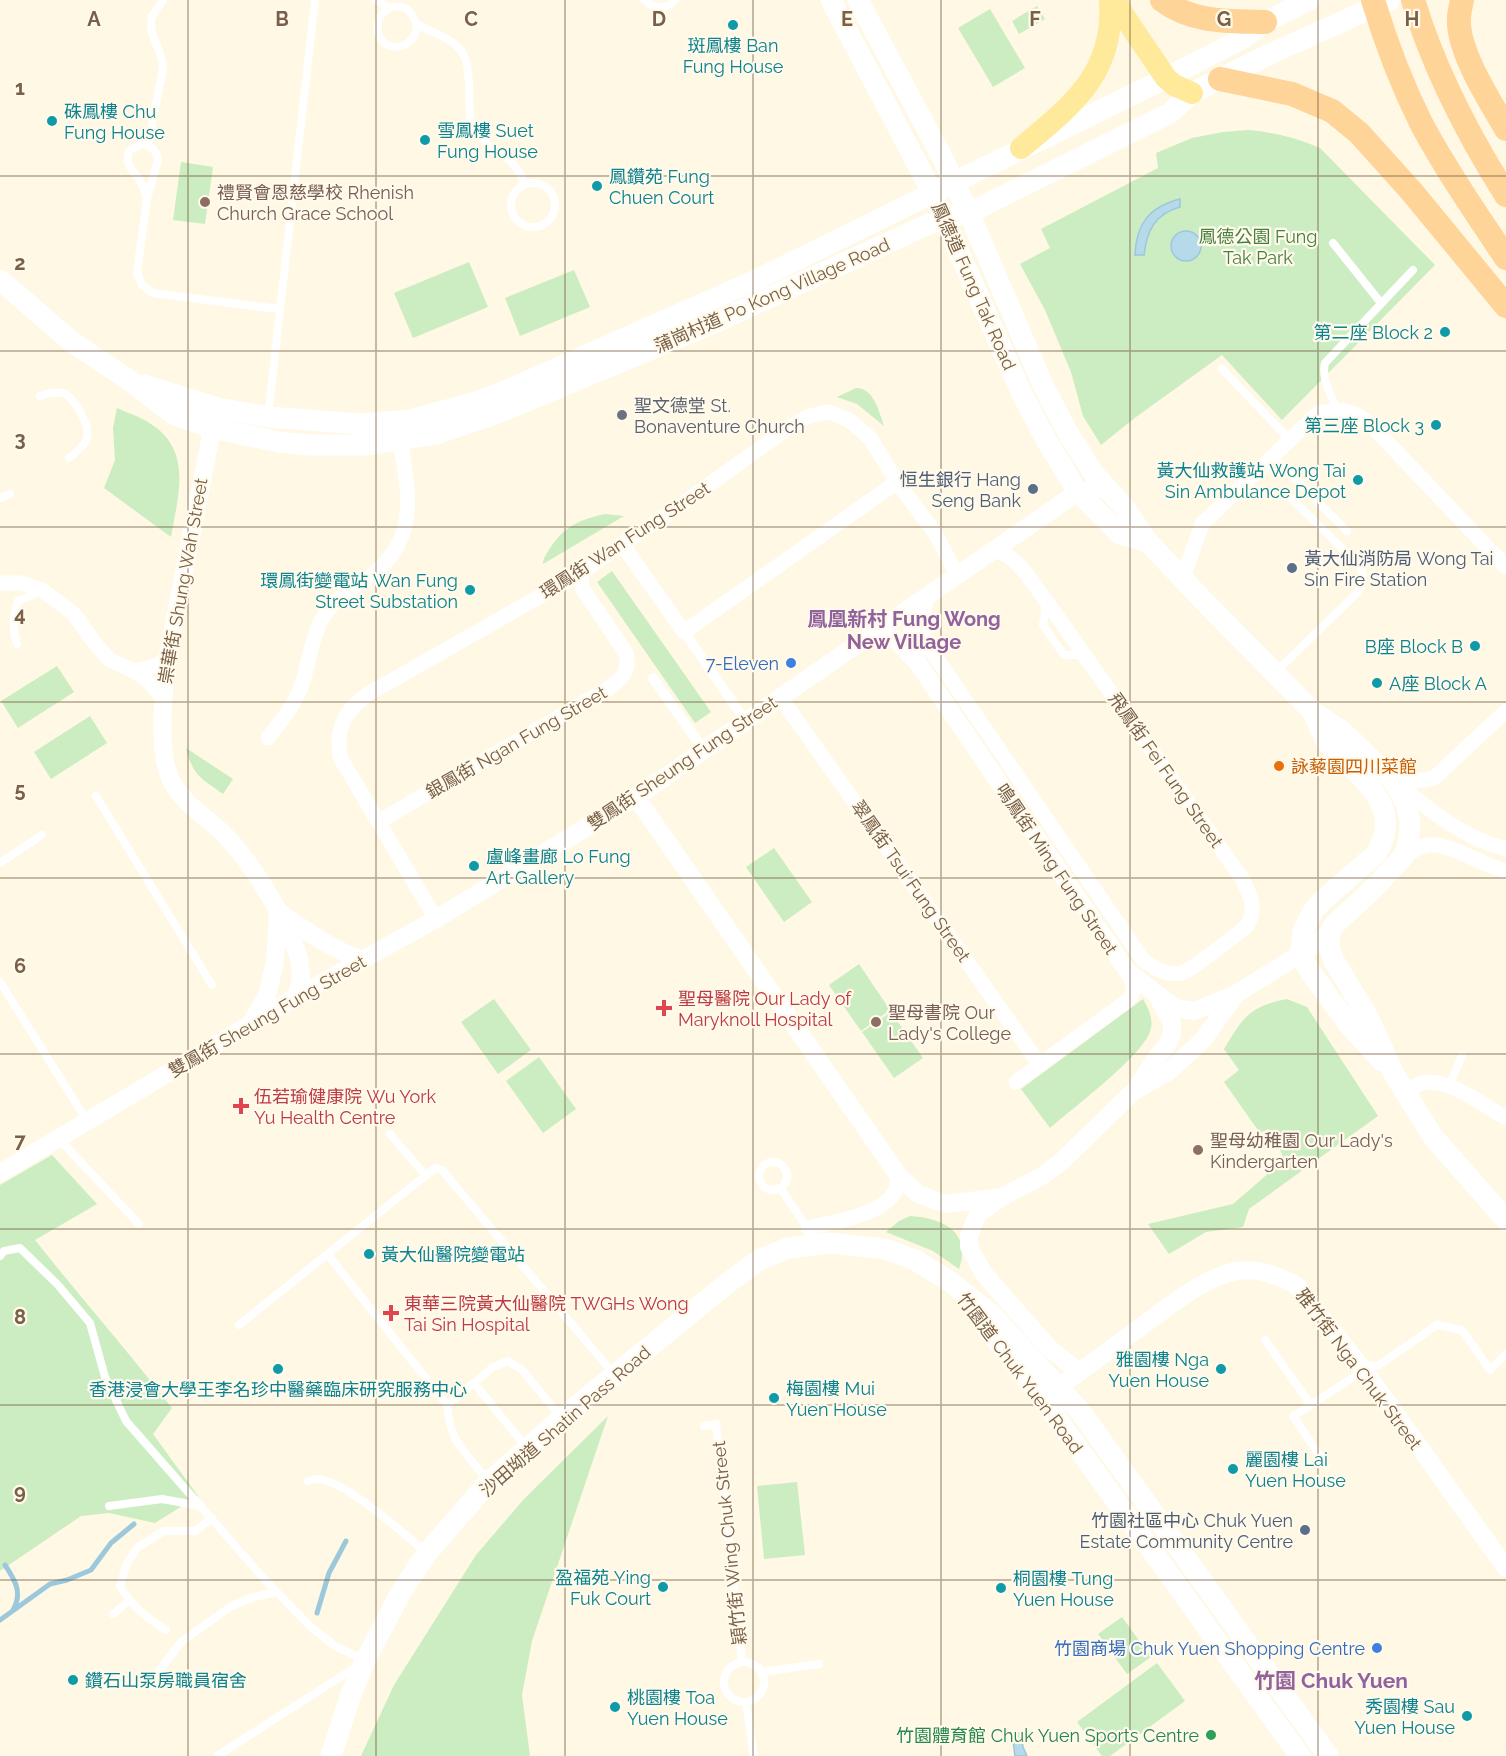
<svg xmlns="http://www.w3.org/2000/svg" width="1506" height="1756" viewBox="0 0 1506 1756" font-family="Raleway,'Noto Sans TC',sans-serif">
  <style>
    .green { fill: #ccedc1 }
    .water { fill: #b6daea; stroke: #9cc8dc; stroke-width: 1.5 }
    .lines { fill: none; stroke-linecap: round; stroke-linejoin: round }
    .stream { stroke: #9cc8dc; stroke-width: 5 }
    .service { stroke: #fff; stroke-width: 8 }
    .pedestrian { stroke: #fff; stroke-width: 10 }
    .minor { stroke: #fff; stroke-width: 15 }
    .tertiary { stroke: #fff; stroke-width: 18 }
    .secondary { stroke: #fff; stroke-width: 21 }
    .primary { stroke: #ffe99a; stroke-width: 22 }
    .trunk { stroke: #fed498; stroke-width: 24 }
    .grid { fill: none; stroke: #796047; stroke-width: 1.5; stroke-opacity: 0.55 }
    .culture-dot { fill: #0f9aa8; stroke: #fffaec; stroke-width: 2 }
    .education-dot { fill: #8d6e63; stroke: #fffaec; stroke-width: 2 }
    .worship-dot { fill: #6b7280; stroke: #fffaec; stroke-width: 2 }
    .service-dot { fill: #5c6f8a; stroke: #fffaec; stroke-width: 2 }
    .shop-dot { fill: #3f7fe0; stroke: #fffaec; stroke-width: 2 }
    .food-dot { fill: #e8710a; stroke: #fffaec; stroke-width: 2 }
    .health-dot { fill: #e0444e; stroke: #fffaec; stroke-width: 2 }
    .leisure-dot { fill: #2e9e5b; stroke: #fffaec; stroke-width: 2 }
    .labels { text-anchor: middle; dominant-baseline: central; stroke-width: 4.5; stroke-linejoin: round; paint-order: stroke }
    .culture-label { font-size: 18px; fill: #0d838f; stroke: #fffaec; text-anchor: start }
    .education-label { font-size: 18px; fill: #785e54; stroke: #fffaec; text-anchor: start }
    .park-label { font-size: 18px; fill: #47803e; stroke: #fffaec }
    .street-label { font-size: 18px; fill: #796047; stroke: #fffaec }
    .worship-label { font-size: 18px; fill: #5b616d; stroke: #fffaec; text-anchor: start }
    .service-label { font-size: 18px; fill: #4e5e75; stroke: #fffaec; text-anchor: end }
    .shop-label { font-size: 18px; fill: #366cbe; stroke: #fffaec; text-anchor: end }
    .food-label { font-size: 18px; fill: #c56008; stroke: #fffaec; text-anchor: start }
    .health-label { font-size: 18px; fill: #be3a42; stroke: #fffaec; text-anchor: start }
    .leisure-label { font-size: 18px; fill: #27864d; stroke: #fffaec; text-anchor: end }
    .neighbourhood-label { font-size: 20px; font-weight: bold; fill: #92629d; stroke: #fffaec }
    .quarter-label { font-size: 21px; font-weight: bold; fill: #92629d; stroke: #fffaec }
    .grid-label { font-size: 20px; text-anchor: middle; font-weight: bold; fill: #796047; stroke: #fffaec; stroke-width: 4.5; stroke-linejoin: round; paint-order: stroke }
  </style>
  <rect width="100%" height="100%" fill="#fef8e4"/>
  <path class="green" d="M1037,6L1045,19L1019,34L1012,21Z
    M990,9L1025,68L993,87L958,28Z
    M1248,130C1274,132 1296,138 1320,148L1435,265L1282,420L1222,355L1136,417L1101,445L1083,416L1071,372L1045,310L1020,264L1050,248L1041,229L1158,168L1156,153L1192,138L1223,132Z
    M181,162L213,167L205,224L173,220Z
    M469,262L488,307L413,338L394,293Z
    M574,270L590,307L520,336L505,298Z
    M856,388C874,388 879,412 884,426L857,404L837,397Z
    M117,408C128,413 141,417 151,424C193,451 178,496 171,537L104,488L115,460L113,428Z
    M605,514L624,516L543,564C543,558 547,553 550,548C566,525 579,520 605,514Z
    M612,571L711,712L695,723L597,582Z
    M57,666L74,692L18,728L1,701Z
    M90,716L107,743L51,779L34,752Z
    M186,748L233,779L223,794C201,778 193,776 186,748Z
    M774,848L812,902L784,922L746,867Z
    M859,964L890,1010L861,1031L829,985Z
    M494,999L531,1050L498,1074L461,1022Z
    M1143,999C1149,1009 1155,1022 1149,1034C1138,1059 1073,1108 1050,1128L1021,1089Z
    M1287,999L1307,1007L1378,1116L1249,1209L1243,1227L1206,1232L1169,1254L1148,1224L1233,1204L1284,1160L1278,1144L1268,1129L1260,1133L1224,1082L1239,1070L1224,1049C1242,1019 1249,1006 1287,999Z
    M891,1012L923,1058L894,1078L862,1032Z
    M539,1057L576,1109L543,1133L506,1081Z
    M52,1155L97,1204L35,1240C80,1297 128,1351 172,1408L153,1434L198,1496L155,1523L109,1513L81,1516L0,1571V1185Z
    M910,1216C943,1218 972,1232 959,1269L933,1251L886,1232L899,1221Z
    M608,1416L532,1641L522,1695L530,1756H361L394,1685L476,1555L524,1499Z
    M797,1482L805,1555L764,1559L757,1486Z
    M1122,1617L1151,1657L1127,1674L1098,1634Z
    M1157,1663L1185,1701L1110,1756H1102L1077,1722Z"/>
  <path class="water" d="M1180,199V207C1155,214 1147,230 1144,255H1135C1136,224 1149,207 1180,199Z
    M1171 246a15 15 0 1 1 30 0a15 15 0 1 1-30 0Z
    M1021,1733L1023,1747L1027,1756H1015L1012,1734Z"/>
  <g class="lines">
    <path class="stream" d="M5,1565C15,1580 23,1593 13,1610
      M317,1613L329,1573L346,1541
      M0,1620L50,1584L67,1580L91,1570L111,1543L134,1524"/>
    <path class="service" d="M376,0L390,8
      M644,0C654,8 666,11 675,0
      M417,24C417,49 384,56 378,32C374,16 391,0 407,9C413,13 413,19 417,24C417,24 425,28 425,28C440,36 459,41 465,58C471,76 469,104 470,123C477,141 496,147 509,160C517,166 521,176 525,184
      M141,144C151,145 156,150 158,160L147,199C145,192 143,185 139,179C132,169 125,165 129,151Z
      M148,145L163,68C163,50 146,32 152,17C155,11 160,5 163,0
      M511 205a22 22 0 1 1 44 0a22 22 0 1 1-44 0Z
      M147,199L137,272L142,285L152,293L279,309
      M1333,243L1381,303
      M1222,369L1289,439
      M40,396C48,394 55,391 63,393C71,396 75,403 79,410C93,433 90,443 69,458
      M1337,410C1331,395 1321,378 1325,363L1413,270
      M268,416L315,0
      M1272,456L1347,531
      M0,498L10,494
      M1046,603L1043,625L1064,655H1083
      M17,644C12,629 13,617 18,601L42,591
      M1276,672L1358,592C1364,582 1364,576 1360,566L1290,497
      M96,796L212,985
      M0,863L42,835
      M0,982L87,1121
      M1449,1086L1462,1056
      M390,1134L426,1176
      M59,1139L139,1224
      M759 1176a14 14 0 1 1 28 0a14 14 0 1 1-28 0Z
      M781,1189L808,1229
      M328,1255L447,1405
      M0,1256L4,1251L20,1248L58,1285L90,1323L105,1377L126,1421L265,1580L311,1627L335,1646L364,1660
      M239,1325L435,1168L442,1170L613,1373
      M1265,1340L1311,1405L1364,1370
      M1364,1364L1372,1366L1379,1365L1437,1325L1462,1330L1490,1370L1506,1354
      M474,1383L526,1447
      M1311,1405L1293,1416L1326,1465
      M704,1426L716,1424L742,1662
      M308,1481C310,1481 315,1479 317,1479C346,1480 403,1534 426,1552
      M488,1481C466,1452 450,1444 447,1405L493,1367L508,1361L522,1370L561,1417
      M109,1506L162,1499L201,1506
      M113,1614L129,1601
      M166,1630C145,1617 133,1607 120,1586L127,1563L138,1547L164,1531H195L212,1518
      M724 1682a20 20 0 1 1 40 0a20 20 0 1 1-40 0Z
      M762,1672L819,1664
      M149,1684L181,1642L230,1607L253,1597L277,1592
      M746,1702L754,1756
      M217,1756L356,1667"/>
    <path class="pedestrian" d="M687,636L740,713
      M653,678L698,742"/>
    <path class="minor" d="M622,544L684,632L897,482
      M1183,578L1202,524L1318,413C1341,409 1352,408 1371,425L1506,567
      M0,583H21L42,590L73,613L97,646L110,660L134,671L148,681L163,698
      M925,605L921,623L924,640L1143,960C1154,968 1167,976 1182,973C1190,971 1237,934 1247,926C1257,909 1251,897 1243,880L1047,602C1032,583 1019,557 995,550
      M134,671L152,667L167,660
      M781,698L1040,1065
      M268,738C281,721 295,705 302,684C309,663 311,639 322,619C332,600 349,592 365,580C419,543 410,497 400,441
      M1391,778C1406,780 1420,783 1435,777L1506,711
      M1398,784C1429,810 1465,839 1506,849
      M378,822L609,688C622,679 630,670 626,653L582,588L581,573
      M1403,857C1411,852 1419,846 1429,845C1447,842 1484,866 1506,871
      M436,919L341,759C334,730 345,710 368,694L581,573L622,544L664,517L788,428L809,416L829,412L849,420L870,438L897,482L935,533L957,575
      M1016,1082L1127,1001C1137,991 1133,984 1128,972
      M1406,1093C1412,1089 1419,1082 1427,1082C1451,1080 1486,1107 1506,1118
      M808,1228C832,1222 880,1216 894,1193C897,1189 897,1181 898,1175"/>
    <path class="tertiary" d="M215,414L167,660C164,693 156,752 172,782C184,804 205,816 223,833C247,858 264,884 280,915C289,931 297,947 300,965C302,977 299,986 296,997
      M868,637L894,638L917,662L1128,972L1175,1008L1194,1011L1236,994
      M917,662L912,624L925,601
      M636,797L898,1175L918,1194L946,1204L1002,1197
      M280,913C306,931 332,949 362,960
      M251,1023L267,996L275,962L278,913
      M1138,1089L1168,1072L1203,1040L1236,994L1313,946L1331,930
      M0,1173L296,997L436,919L636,797L1078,492L1106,488
      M1079,1372L1049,1348L984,1274L969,1247V1235L978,1214L1002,1197L1042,1176L1061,1162L1136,1089L1156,1058L1166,1047L1172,1035V1023L1160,1001
      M1048,1394C1084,1370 1118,1343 1153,1318C1176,1301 1209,1275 1238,1271C1258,1268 1279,1276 1296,1285L1367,1374L1506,1568"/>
    <path class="secondary" d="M831,0L932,192L1023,396L1048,443L1078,492L1120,534L1148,542
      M858,0L941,155L969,213L1043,385L1068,433L1094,474L1124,507L1148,542L1199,596L1313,712L1342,731L1391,778L1399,790L1407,807L1410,823L1408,845L1403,857L1371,891L1334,925C1326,936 1329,949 1334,961L1367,1015L1394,1074L1433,1137L1506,1220
      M0,280L72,342L129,380L173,414L212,428L279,442L309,445H367L436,434L498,413L714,323L944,217L969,213L1170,113L1192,93L1268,55L1390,0
      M144,385L218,408L268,417L362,424L410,420L473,403L512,388L756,280L1150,86L1242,39L1265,22L1309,0
      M1313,712C1318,722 1321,733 1327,742C1331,748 1338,753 1343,759C1372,787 1401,812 1376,854L1322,901L1313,911L1303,931L1300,954L1309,970L1350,1026L1382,1061
      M987,1328L1042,1398L1300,1756
      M331,1756L351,1694L365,1661L400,1594L427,1553L489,1482L562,1418L729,1282L759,1260L788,1248L830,1243L886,1249L915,1260L949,1281L991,1314L1080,1411L1328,1756"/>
    <path class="primary" d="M1117,0L1122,13L1166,78L1174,85L1192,93
      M1021,148C1072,105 1115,74 1110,0"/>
    <path class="trunk" d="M1162,0C1193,23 1228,21 1265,22
      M1373,0C1386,43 1402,85 1422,125C1447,171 1477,215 1506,258
      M1413,0C1434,69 1468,135 1506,195
      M1462,0C1461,6 1459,12 1459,18C1457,51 1490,101 1506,129
      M1220,79L1292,94L1332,111L1359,133L1412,192L1506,306"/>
  </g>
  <path class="grid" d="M188,0V1756M376,0V1756M565,0V1756M753,0V1756M941,0V1756M1130,0V1756M1318,0V1756M0,176H1506M0,351H1506M0,527H1506M0,702H1506M0,878H1506M0,1054H1506M0,1229H1506M0,1405H1506M0,1580H1506"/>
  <g class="culture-dot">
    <circle cx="733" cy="25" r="6"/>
    <circle cx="52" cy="121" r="6"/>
    <circle cx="425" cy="140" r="6"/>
    <circle cx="597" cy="186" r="6"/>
    <circle cx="1445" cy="332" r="6"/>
    <circle cx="1436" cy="425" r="6"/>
    <circle cx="1358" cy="480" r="6"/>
    <circle cx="470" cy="590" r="6"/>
    <circle cx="1475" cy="646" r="6"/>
    <circle cx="1377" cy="683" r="6"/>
    <circle cx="474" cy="866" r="6"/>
    <circle cx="369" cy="1254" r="6"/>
    <circle cx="278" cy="1369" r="6"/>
    <circle cx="1221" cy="1369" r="6"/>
    <circle cx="774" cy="1398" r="6"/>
    <circle cx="1233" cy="1469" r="6"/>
    <circle cx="663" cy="1587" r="6"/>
    <circle cx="1001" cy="1588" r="6"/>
    <circle cx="73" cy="1680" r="6"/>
    <circle cx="615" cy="1707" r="6"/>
    <circle cx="1467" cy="1716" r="6"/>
  </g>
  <g class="education-dot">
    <circle cx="205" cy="202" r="6"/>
    <circle cx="876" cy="1022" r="6"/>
    <circle cx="1198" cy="1150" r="6"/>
  </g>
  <circle class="worship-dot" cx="622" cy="415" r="6"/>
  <g class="service-dot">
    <circle cx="1033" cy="489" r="6"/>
    <circle cx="1292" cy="568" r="6"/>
    <circle cx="1305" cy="1530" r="6"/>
  </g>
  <g class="shop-dot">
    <circle cx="791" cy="663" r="6"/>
    <circle cx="1377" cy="1648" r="6"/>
  </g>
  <circle class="food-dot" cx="1279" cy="766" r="6"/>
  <g class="health-dot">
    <path d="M661 999h6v6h6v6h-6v6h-6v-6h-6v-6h6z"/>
    <path d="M238 1097h6v6h6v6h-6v6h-6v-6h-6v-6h6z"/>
    <path d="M388 1304h6v6h6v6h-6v6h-6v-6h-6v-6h6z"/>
  </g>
  <circle class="leisure-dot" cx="1211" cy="1735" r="6"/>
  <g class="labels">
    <g class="culture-label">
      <text x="733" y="45" text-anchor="middle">斑鳳樓 Ban<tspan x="733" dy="21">Fung House</tspan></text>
      <text x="64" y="111">硃鳳樓 Chu<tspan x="64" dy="21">Fung House</tspan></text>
      <text x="437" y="130">雪鳳樓 Suet<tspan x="437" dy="21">Fung House</tspan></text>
      <text x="609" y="176">鳳鑽苑 Fung<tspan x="609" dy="21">Chuen Court</tspan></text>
      <text x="1433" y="332" text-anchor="end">第二座 Block 2</text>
      <text x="1424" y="425" text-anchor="end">第三座 Block 3</text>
      <text x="1346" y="470" text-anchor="end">黃大仙救護站 Wong Tai<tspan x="1346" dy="21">Sin Ambulance Depot</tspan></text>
      <text x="458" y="580" text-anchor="end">環鳳街變電站 Wan Fung<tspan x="458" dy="21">Street Substation</tspan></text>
      <text x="1463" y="646" text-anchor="end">B座 Block B</text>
      <text x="1389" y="683">A座 Block A</text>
      <text x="486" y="856">盧峰畫廊 Lo Fung<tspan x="486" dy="21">Art Gallery</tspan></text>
      <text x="381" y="1254">黃大仙醫院變電站</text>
      <text x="1209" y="1359" text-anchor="end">雅園樓 Nga<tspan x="1209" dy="21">Yuen House</tspan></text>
      <text x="786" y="1388">梅園樓 Mui<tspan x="786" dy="21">Yuen House</tspan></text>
      <text x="278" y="1389" text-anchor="middle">香港浸會大學王李名珍中醫藥臨床研究服務中心</text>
      <text x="1245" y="1459">麗園樓 Lai<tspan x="1245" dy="21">Yuen House</tspan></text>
      <text x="651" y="1577" text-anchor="end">盈福苑 Ying<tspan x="651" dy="21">Fuk Court</tspan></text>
      <text x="1013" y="1578">桐園樓 Tung<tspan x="1013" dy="21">Yuen House</tspan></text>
      <text x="85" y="1680">鑽石山泵房職員宿舍</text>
      <text x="627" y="1697">桃園樓 Toa<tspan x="627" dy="21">Yuen House</tspan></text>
      <text x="1455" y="1706" text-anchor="end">秀園樓 Sau<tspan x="1455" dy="21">Yuen House</tspan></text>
    </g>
    <g class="education-label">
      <text x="217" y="192">禮賢會恩慈學校 Rhenish<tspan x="217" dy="21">Church Grace School</tspan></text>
      <text x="888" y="1012">聖母書院 Our<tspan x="888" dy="21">Lady's College</tspan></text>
      <text x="1210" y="1140">聖母幼稚園 Our Lady's<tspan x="1210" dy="21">Kindergarten</tspan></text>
    </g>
    <g class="park-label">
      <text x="1258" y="236">鳳德公園 Fung<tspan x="1258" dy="21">Tak Park</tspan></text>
    </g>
    <g class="street-label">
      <text transform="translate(974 286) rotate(66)">鳳德道 Fung Tak Road</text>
      <text transform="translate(772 295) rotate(-24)">蒲崗村道 Po Kong Village Road</text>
      <text transform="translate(625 540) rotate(-33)">環鳳街 Wan Fung Street</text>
      <text transform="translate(183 581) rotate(-80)">崇華街 Shung Wah Street</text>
      <text transform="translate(516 742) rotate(-30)">銀鳳街 Ngan Fung Street</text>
      <text transform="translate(682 763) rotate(-34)">雙鳳街 Sheung Fung Street</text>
      <text transform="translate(1166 770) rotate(55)">飛鳳街 Fei Fung Street</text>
      <text transform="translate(1057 869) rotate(56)">鳴鳳街 Ming Fung Street</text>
      <text transform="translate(911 881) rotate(55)">翠鳳街 Tsui Fung Street</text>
      <text transform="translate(267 1016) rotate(-30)">雙鳳街 Sheung Fung Street</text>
      <text transform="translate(1359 1369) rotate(53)">雅竹街 Nga Chuk Street</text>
      <text transform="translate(1020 1373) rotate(53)">竹園道 Chuk Yuen Road</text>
      <text transform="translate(565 1421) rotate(-41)">沙田坳道 Shatin Pass Road</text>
      <text transform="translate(729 1543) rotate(-96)">穎竹街 Wing Chuk Street</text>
    </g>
    <g class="worship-label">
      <text x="634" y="405">聖文德堂 St.<tspan x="634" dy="21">Bonaventure Church</tspan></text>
    </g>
    <g class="service-label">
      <text x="1021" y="479">恒生銀行 Hang<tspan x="1021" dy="21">Seng Bank</tspan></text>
      <text x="1304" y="558" text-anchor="start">黃大仙消防局 Wong Tai<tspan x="1304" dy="21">Sin Fire Station</tspan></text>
      <text x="1293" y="1520">竹園社區中心 Chuk Yuen<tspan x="1293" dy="21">Estate Community Centre</tspan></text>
    </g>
    <g class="shop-label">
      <text x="779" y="663">7-Eleven</text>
      <text x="1365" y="1648">竹園商場 Chuk Yuen Shopping Centre</text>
    </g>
    <g class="food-label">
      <text x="1291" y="766">詠藜園四川菜館</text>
    </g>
    <g class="health-label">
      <text x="678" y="998">聖母醫院 Our Lady of<tspan x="678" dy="21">Maryknoll Hospital</tspan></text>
      <text x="254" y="1096">伍若瑜健康院 Wu York<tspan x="254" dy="21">Yu Health Centre</tspan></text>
      <text x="404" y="1303">東華三院黃大仙醫院 TWGHs Wong<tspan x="404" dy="21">Tai Sin Hospital</tspan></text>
    </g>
    <g class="leisure-label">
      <text x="1199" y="1735">竹園體育館 Chuk Yuen Sports Centre</text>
    </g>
    <g class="neighbourhood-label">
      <text x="904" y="619">鳳凰新村 Fung Wong<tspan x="904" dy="23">New Village</tspan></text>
    </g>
    <g class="quarter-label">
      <text x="1331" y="1680">竹園 Chuk Yuen</text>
    </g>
  </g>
  <g class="grid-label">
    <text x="94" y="26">A</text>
    <text x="282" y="26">B</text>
    <text x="471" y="26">C</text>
    <text x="659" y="26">D</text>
    <text x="847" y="26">E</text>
    <text x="1035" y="26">F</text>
    <text x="1224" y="26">G</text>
    <text x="1412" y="26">H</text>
    <text x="20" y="95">1</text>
    <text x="20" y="270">2</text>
    <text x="20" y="446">3</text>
    <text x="20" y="621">4</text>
    <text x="20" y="797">5</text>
    <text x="20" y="973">6</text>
    <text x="20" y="1148">7</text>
    <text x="20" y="1324">8</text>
    <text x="20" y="1499">9</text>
  </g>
</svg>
